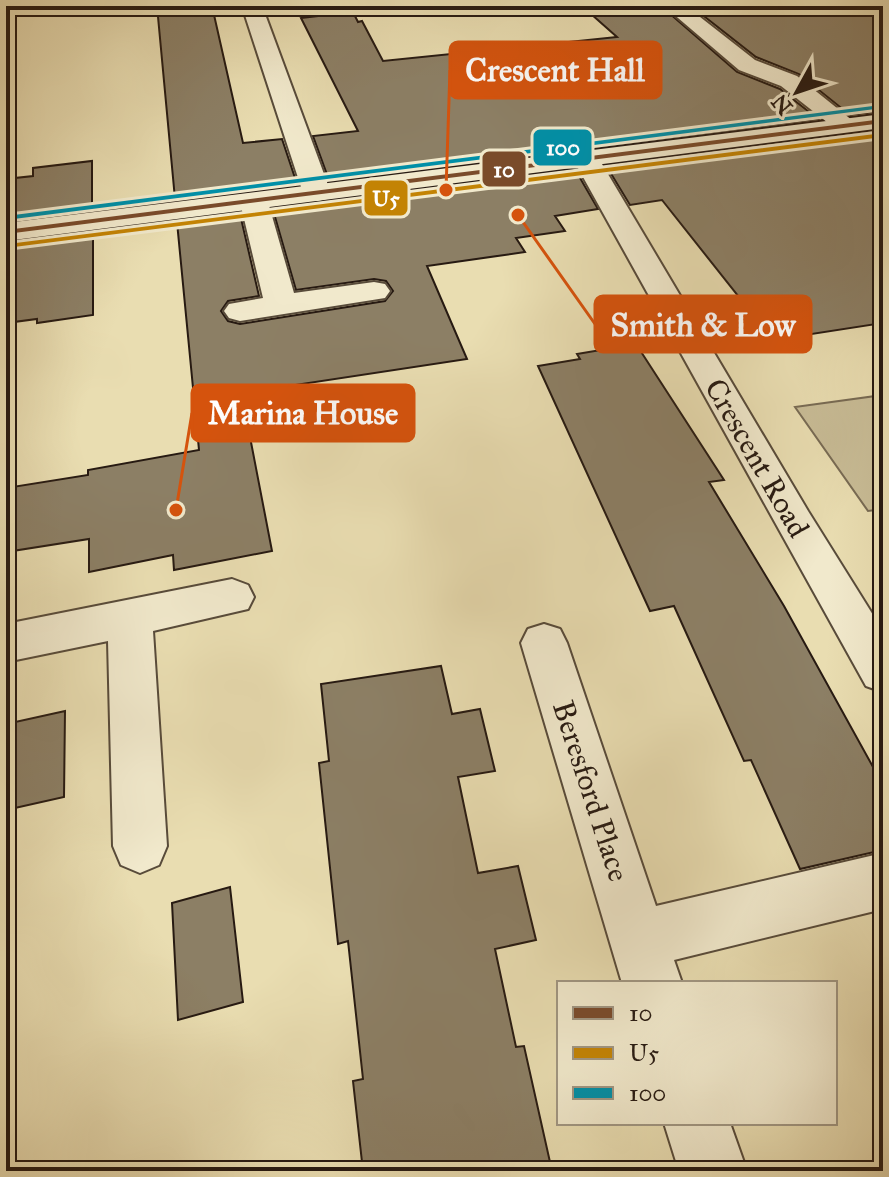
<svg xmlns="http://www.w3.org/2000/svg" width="889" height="1177" viewBox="0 0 889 1177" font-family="'IM FELL Great Primer',serif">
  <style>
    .green { fill: #c8bc96; stroke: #786b54; stroke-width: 2 }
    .building { fill: #8c7f65; stroke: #271a12; stroke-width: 2 }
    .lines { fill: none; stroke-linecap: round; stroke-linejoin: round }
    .street-casing { stroke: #584b3a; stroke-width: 4 }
    .secondary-casing { stroke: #271a12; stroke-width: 4 }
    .street { fill: #f1e9cc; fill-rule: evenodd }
    .secondary { fill: #f1e9cc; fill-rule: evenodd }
    .bus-1-casing { stroke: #f1e9cc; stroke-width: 6 }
    .bus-2-casing { stroke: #f1e9cc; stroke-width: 6 }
    .bus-3-casing { stroke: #f1e9cc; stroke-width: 6 }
    .bus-1 { fill: #7a4b2a; fill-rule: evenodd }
    .bus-2 { fill: #c38304; fill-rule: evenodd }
    .bus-3 { fill: #008fa7; fill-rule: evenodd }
    .labels { text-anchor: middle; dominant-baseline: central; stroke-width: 6; stroke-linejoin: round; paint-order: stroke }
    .street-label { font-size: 30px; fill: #271a12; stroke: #f1e9cc }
    .leader { fill: none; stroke: #d5530d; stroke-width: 3 }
    .callout-dot { fill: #d5530d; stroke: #f1e9cc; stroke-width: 3 }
    .callout { fill: #d5530d; stroke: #d5530d; stroke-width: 3 }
    .callout-label { font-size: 32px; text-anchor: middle; font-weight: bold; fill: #fff }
    .line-badge { stroke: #f1e9cc; stroke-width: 3 }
    .badge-label { font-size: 22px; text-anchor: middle; font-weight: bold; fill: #fff }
  </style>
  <rect width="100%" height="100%" fill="#e9ddb1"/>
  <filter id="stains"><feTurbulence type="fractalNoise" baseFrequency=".0025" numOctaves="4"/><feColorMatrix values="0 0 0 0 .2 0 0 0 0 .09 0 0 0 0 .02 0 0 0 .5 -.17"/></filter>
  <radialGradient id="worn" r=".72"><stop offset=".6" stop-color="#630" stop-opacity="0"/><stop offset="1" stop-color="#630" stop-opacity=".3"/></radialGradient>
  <path class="green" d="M883,395V509L868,511L795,407Z"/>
  <path class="building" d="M157,6H212L243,143L282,139L297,184L175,199Z
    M582,6H661L737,72L780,89L818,119L329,180L313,136L358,131L301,18L353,12L358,22L362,21L383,61L617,37Z
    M691,6H883V111L850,115L799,74L756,57Z
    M883,131V323L773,340L662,200L630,205L607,167Z
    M92,161V209L6,220V179L33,176V168Z
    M576,171L598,209L555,216L565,231L516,238L525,252L427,266L467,359L262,390L272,433L250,437L272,551L174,570L173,555L89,572V539L6,552V488L88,475V470L199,450L177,222L240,214L259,296L228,301L221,311L228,321L240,324L385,301L393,291L386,281L374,279L296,290L273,210Z
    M93,233V315L37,323V319L6,323V244Z
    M636,344L724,480L709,482L784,606L883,785V850L800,869L751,760L744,761L674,606L650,611L538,366L580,359L577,354Z
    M441,666L452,714L480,709L495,771L458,777L478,873L518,866L536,940L495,949L516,1047L524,1046L552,1171H363L353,1081L363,1079L348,941L338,944L319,763L329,761L321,684Z
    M65,711L64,797L6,810V724Z
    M230,887L243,1002L178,1020L172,903Z"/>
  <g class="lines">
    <g class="street-casing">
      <path id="street" d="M242,6H262L331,193L327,199L317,201L307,199L303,193Z
        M664,6H686L755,60L797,76L858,125L855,130H837L781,86L739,70Z
        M586,151L595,153L599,159L808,511L883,631V692L866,686L573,159L577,153Z
        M254,194L264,196L268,202L294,293L374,282L385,284L390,291L385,298L240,321L229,318L224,311L229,304L263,298L240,202L244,196Z
        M232,579L248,585L254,597L248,609L153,631L167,846L159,865L140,873L121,865L113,846L108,641L6,662V624Z
        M544,624L560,629L567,643L656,906L883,853V909L674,960L682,983H622L521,643L528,629Z
        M664,1123H730L747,1171H679Z"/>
    </g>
    <g class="secondary-casing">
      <path id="secondary" d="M883,114V128L6,241V223Z"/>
    </g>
    <use href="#street" class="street"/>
    <use href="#secondary" class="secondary"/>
    <g class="bus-1-casing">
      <path id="bus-1" d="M883,119V123L6,234V230Z"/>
    </g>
    <g class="bus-2-casing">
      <path id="bus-2" d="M883,133V137L6,248V244H8Z"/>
    </g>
    <g class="bus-3-casing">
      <path id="bus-3" d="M881,105L883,106V108L6,220V216Z"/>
    </g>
    <use href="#bus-1" class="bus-1"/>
    <use href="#bus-2" class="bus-2"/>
    <use href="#bus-3" class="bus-3"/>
  </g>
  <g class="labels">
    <g class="street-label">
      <text transform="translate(757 458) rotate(60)">Crescent Road</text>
      <text transform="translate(591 791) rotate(72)">Beresford Place</text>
    </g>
  </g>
  <path class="leader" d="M446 190L450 70M518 215L595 324M176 510L192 413"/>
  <g class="callout-dot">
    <circle cx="446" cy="190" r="8"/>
    <circle cx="518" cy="215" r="8"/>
    <circle cx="176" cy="510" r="8"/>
  </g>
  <g class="callout">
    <rect x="450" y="42" width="211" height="56" rx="8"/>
    <rect x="595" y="296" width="216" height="56" rx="8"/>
    <rect x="192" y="385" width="222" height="56" rx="8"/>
  </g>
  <g class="callout-label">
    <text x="555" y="81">Crescent Hall</text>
    <text x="703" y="336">Smith &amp; Low</text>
    <text x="303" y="424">Marina House</text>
  </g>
  <g class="line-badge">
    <rect x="532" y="128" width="61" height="39" rx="8" fill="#008fa7"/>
    <rect x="481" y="150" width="46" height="38" rx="8" fill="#7a4b2a"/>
    <rect x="363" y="179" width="46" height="38" rx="8" fill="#c38304"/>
  </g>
  <g class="badge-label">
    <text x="563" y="155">100</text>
    <text x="504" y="177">10</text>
    <text x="386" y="206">U5</text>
  </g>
  <rect width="889" height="1177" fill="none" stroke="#e9ddb1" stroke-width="32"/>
  <rect x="8" y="8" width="873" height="1161" fill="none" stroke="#271a12" stroke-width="4"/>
  <rect x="16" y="16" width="857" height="1145" fill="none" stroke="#271a12" stroke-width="2"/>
  <rect x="557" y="981" width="280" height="144" fill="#f1e9cc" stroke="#a09682" stroke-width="2"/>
  <rect x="573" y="1007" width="40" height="12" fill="#7a4b2a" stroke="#a09682" stroke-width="2"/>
  <text x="629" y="1021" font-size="24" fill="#271a12">10</text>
  <rect x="573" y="1047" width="40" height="12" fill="#c38304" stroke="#a09682" stroke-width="2"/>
  <text x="629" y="1061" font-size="24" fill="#271a12">U5</text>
  <rect x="573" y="1087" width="40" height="12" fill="#008fa7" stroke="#a09682" stroke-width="2"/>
  <text x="629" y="1101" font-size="24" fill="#271a12">100</text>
  <g transform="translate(797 92) rotate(230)" stroke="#f1e9cc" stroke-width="6" paint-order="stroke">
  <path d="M0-6L14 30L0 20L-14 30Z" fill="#271a12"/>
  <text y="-12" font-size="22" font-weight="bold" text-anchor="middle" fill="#271a12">N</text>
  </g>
  <rect width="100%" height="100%" filter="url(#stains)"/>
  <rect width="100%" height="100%" fill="url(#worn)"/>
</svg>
